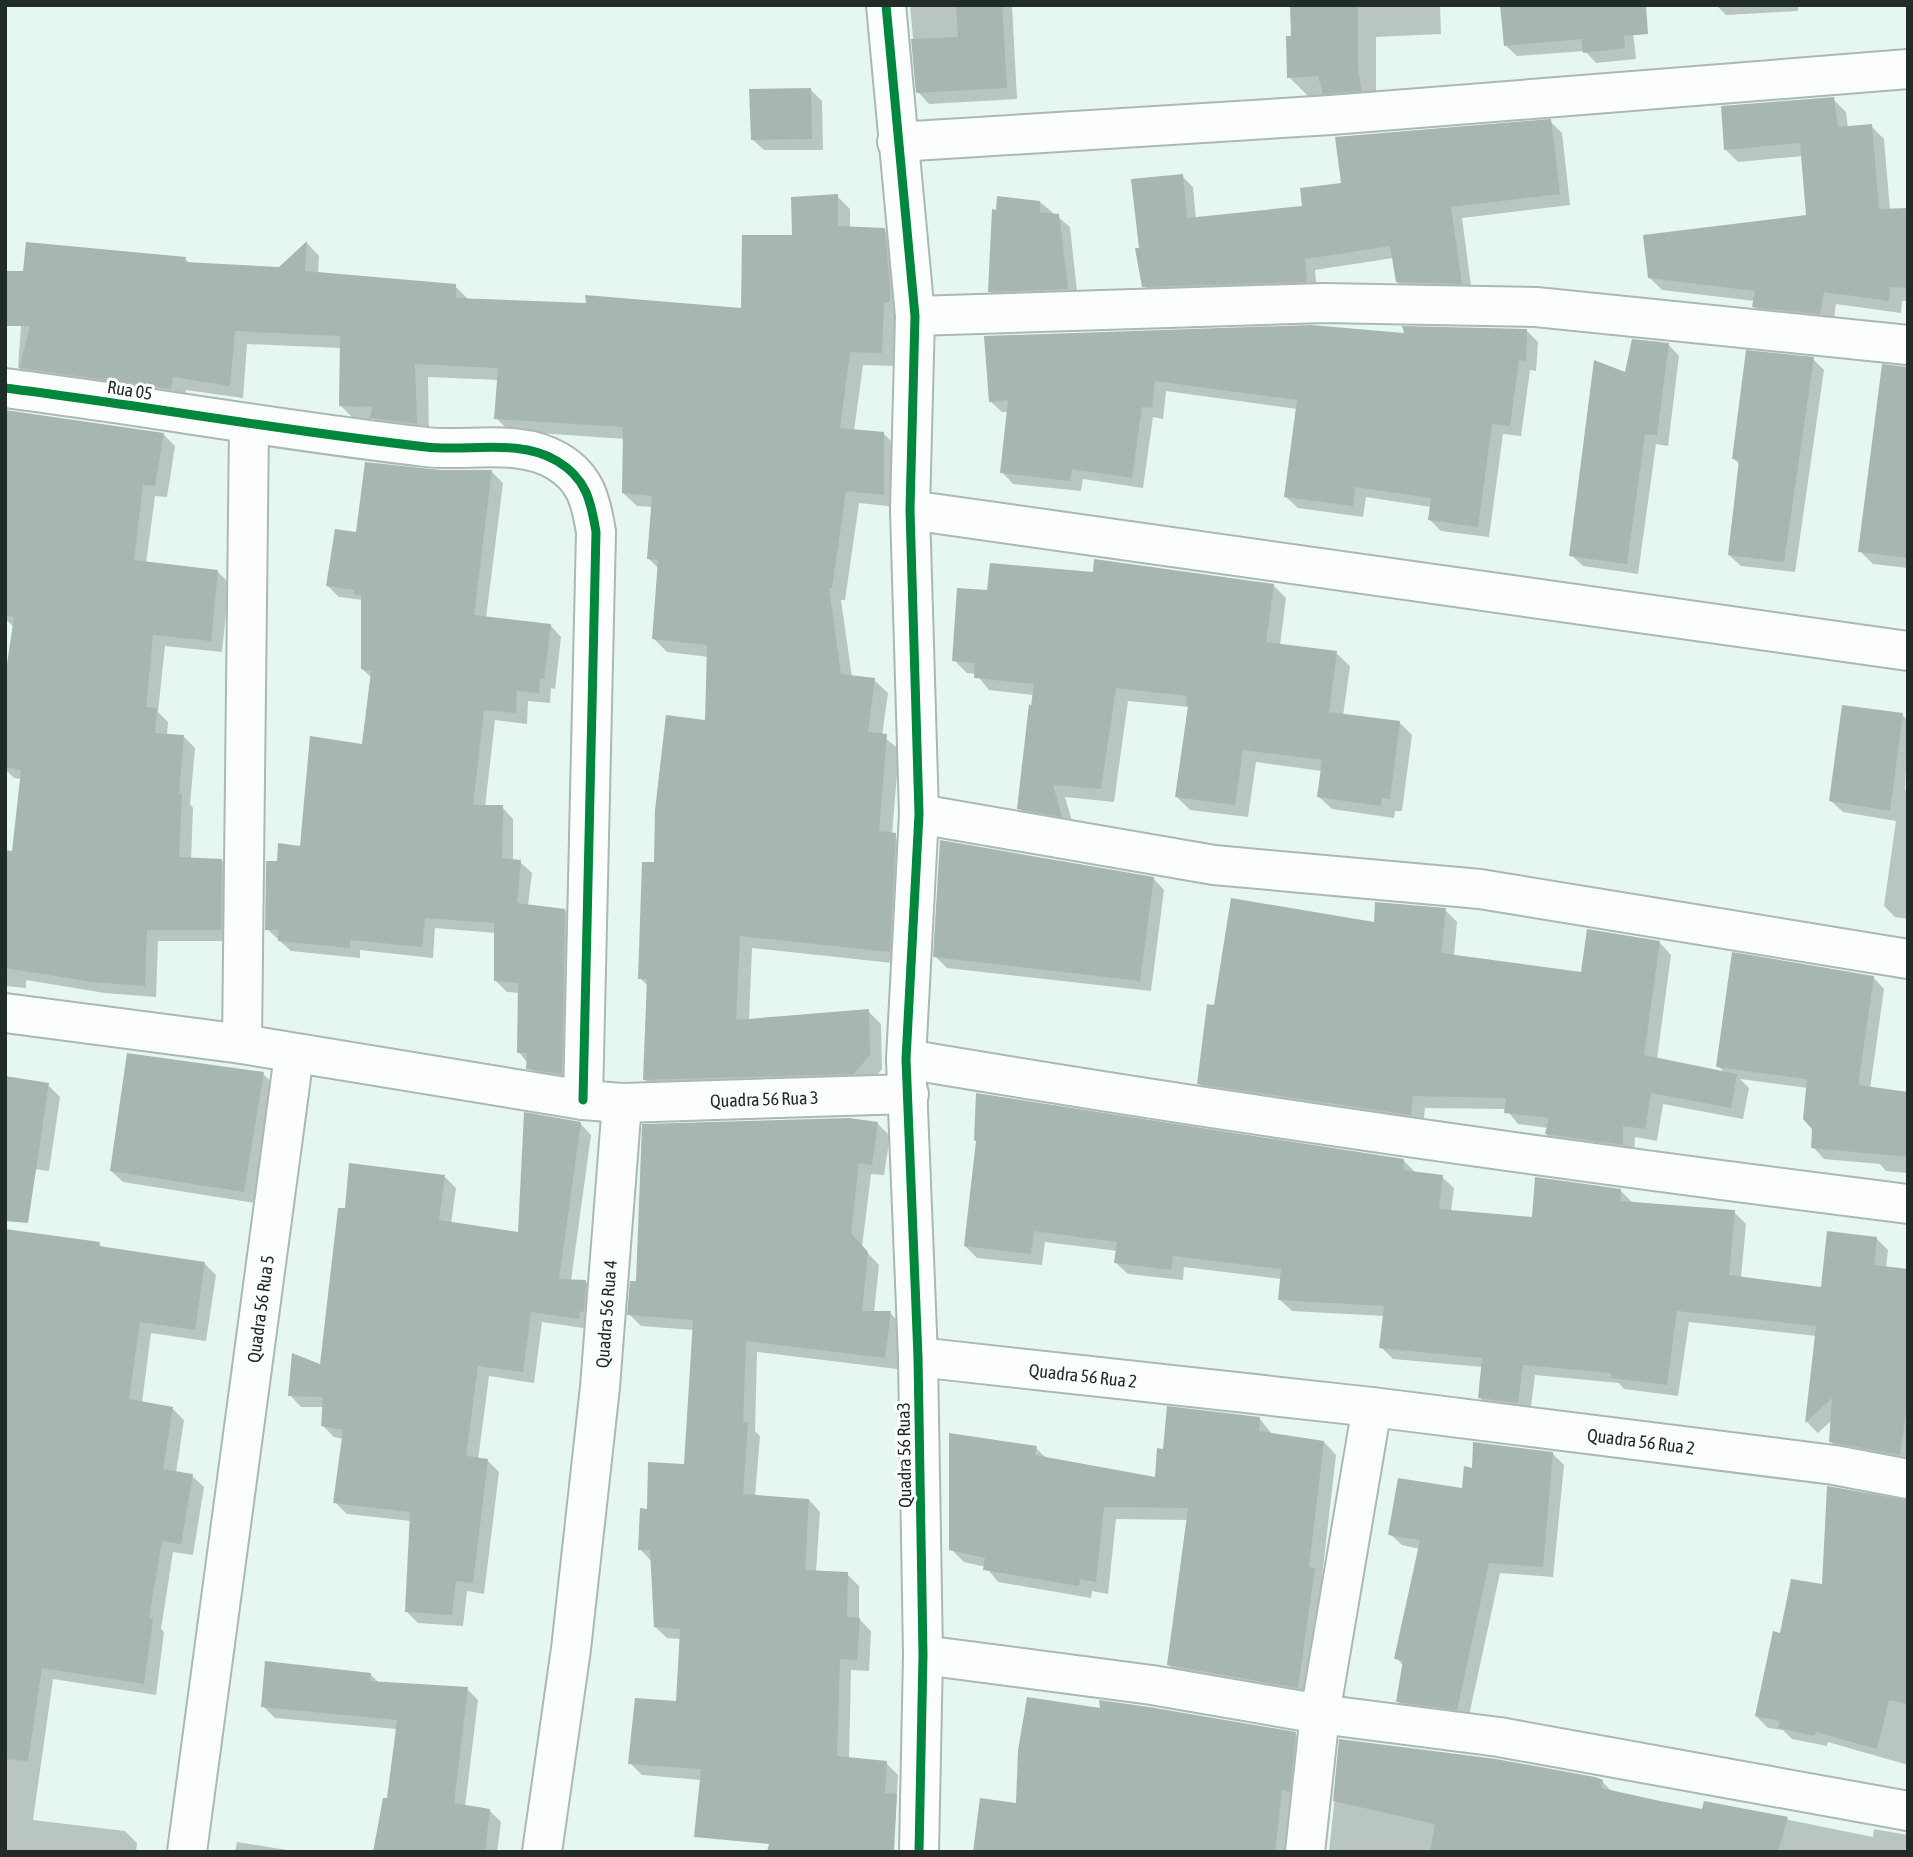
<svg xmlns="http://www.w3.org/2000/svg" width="1913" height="1857" viewBox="0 0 1913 1857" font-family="'Asap Condensed',sans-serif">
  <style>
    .shadow { fill: #0003 }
    .building { fill: #a8b6b2 }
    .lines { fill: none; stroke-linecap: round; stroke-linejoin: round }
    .minor-casing { stroke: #abb8b4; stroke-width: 42 }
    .minor { stroke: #fbfefd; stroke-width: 38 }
    .cycleway-casing { stroke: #fff; stroke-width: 13 }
    .cycleway { stroke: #00873e; stroke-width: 9 }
    .labels { text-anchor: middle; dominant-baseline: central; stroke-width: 6; stroke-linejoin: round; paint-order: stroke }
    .street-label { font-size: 18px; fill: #212c29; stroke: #fff }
  </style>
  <rect width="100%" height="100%" fill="#e6f7f2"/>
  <path class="shadow" d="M910,5H1012L1017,99L929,104L918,92Z
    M1292,5H1440L1441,34L1376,37V90L1380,109L1344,112L1327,95L1308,96L1289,77Z
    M1630,5L1636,59L1596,63L1585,51L1517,56L1505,45Z
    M1716,5H1798V11L1726,15Z
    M810,89L822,101L823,150H764L752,139Z
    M1833,99L1846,112L1848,128L1871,126L1884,139L1890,211L1908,210V301H1902L1901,313L1836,304L1833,326L1767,319L1754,307L1755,301L1662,290L1649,277L1808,217L1803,156L1738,162L1725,149Z
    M1550,121L1562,133L1570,205L1462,218L1472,294L1409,293L1397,282L1393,258L1315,270L1317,292L1155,298L1144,286L1141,250L1182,176L1193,187L1196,219L1304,208L1343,184Z
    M837,196L850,209V228L884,230L897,243L895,366L863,365L854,431L883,433L896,446V507L859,503L845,600H841L852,677L874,680L888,693L882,736L899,749L892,835L908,848L902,964L752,948L749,1021L868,1011L881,1024L882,1069L868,1086L658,1093L645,1080L649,987L640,978L655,864L706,722L709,657L667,652L654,639L659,569L648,558L653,507L637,506L623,493L625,439L509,431L496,418L499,380L428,377L429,436L385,431L374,419H354L341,406L342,348L247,344L243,398L186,390L184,402L31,380L18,367L27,244L185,259L191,264L280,269L307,243L319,256L318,274L455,286L468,299L743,310L793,237Z
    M1040,202L1070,227L1078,300L1001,302L990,291Z
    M1526,330L1538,342L1536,371L1530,370L1521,436L1503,434L1489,537L1441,531L1430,520L1431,507L1366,497L1363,517L1298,508L1286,497L1298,409L1166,391L1163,419L1153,417L1143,488L1083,479L1081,491L1013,484L1002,472L1008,412H1002L990,401L1406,335Z
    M1668,344L1679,356L1668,446L1656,444L1638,574L1583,566L1571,555L1627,374Z
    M1813,359L1824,370L1795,572L1741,566L1729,555L1740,465L1734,459Z
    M1908,368V568L1873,564L1860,551Z
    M163,434L175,446L167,497L155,496L146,564L217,571L229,583L222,652L165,646L158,712L168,722L167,736H183L195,748L190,804L193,808L191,859L221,860L233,872V941H158L156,997L105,993L26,980V988L5,986V852L14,853L22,779L14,778L5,769V689L13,626L5,619V570Z
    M441,472H492L503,483L486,618L550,625L561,637L555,689L551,688L550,703L528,701L527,724L495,720L485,807H502L513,819V861L520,862L532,873L528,906L565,910L576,922L572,1085L540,1079L519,1052V993L507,992L495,980L496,933L435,928L433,958L360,950V958L291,951L267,929L279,863L302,848L363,746L372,678L362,669L363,600L339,597L328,586L357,534Z
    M1273,585L1286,598L1280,645L1336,653L1350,666L1343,716L1399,722L1412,735L1402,811H1395L1394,818L1332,809L1318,796L1322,771L1256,762L1248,817L1190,810L1177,797L1190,707L1128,701L1114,802L1065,797L1074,828L1032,821L1019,808L1034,695L989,690L976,674L967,673L954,660L989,592Z
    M1902,715L1908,720L1905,790L1908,791V919L1895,917L1884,906L1896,821L1843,812L1831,801Z
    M1153,878L1164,890L1151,991L947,968L935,956Z
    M1445,910L1457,922L1454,956L1583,974L1659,942L1671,955L1657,1059L1725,1073L1718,1066L1873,977L1884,989L1870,1089L1908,1094V1173L1886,1171L1880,1164L1824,1159L1813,1147L1814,1128L1808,1088L1740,1079L1749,1088L1743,1119L1663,1104L1657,1141L1635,1137L1634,1156L1559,1146L1546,1134L1548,1128L1518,1124L1506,1109L1425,1108L1423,1127L1212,1096L1199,1083L1216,1007L1376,924Z
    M263,1074L275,1085L255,1203L123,1182L111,1171Z
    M48,1085L60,1097L49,1171L5,1165Z
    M580,1123L591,1135L571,1281L586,1282L597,1293L590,1329L542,1322L534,1383L489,1376L478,1460L488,1461L499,1472L484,1594L467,1591L463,1626L418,1623L407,1612L411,1521L347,1514L335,1502L344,1439L334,1437L322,1425L324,1407H301L290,1395L322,1366L347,1210L445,1177L456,1188L451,1224L520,1234Z
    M878,1124L890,1136L884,1175L871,1174L862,1247L879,1265L874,1313H890L902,1325L897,1369L757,1352L755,1431L760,1436L755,1497L809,1500L820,1512L816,1572L847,1574L859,1586V1619L871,1631L869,1671L851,1670L849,1759L886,1763L898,1775L895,1824L701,1780L642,1775L630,1763L678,1703L681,1639L667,1638L655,1627L652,1562L640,1549L648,1511L686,1466L694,1330L641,1326L629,1314L638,1283Z
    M978,1142L1403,1160L1415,1172L1442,1177L1454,1188L1451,1211L1534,1218L1620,1190L1632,1202L1734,1212L1746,1224L1741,1278L1823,1289L1876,1238L1888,1250L1886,1269L1908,1271V1465L1843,1454L1831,1442L1832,1420L1818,1433L1807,1422L1817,1336L1689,1322L1678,1396L1624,1389L1619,1383L1535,1375L1530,1414L1492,1409L1480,1398L1483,1367L1393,1359L1381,1347L1385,1316L1292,1311L1280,1300L1282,1279L1184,1267L1183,1280L1128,1274L1116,1263L1118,1251L1045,1242L1042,1265L977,1258L965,1246Z
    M5,1231L99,1244L103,1248L204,1263L216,1275L206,1341L151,1333L142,1403L172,1408L184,1420L176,1473L192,1476L204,1487L193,1555L173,1552L161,1629L164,1632L156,1695L53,1679L33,1820L125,1831L137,1843L136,1852H5Z
    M1259,1418L1272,1434L1324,1442L1336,1455L1322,1577L1327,1583L1310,1700L1182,1678L1169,1665L1188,1520L1116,1519L1108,1594L1092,1591L1091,1598L998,1582L986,1567L964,1562L951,1549L1036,1448L1047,1459L1156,1479L1165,1451Z
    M1552,1453L1564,1465L1553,1577L1500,1573L1468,1720L1409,1712L1398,1701L1404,1666L1396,1658L1420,1549L1402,1545L1390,1534L1463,1490L1474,1470Z
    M1908,1502V1765L1828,1742L1827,1746L1792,1739L1783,1730L1768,1728L1756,1716L1781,1635L1824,1586Z
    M370,1674L379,1683L467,1689L478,1700L465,1807L490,1811L501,1822L497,1852H375L389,1800L397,1729L275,1718L263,1706Z
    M1295,1734L1308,1747L1297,1852H1035Z
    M1341,1740L1602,1781L1612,1792L1704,1811L1705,1803L1873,1837L1874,1829L1908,1835V1852H1329Z
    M237,1842L300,1852H235Z"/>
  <path class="building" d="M956,5H1002L1007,88L916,93L911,39L958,37Z
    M1290,5H1358V70L1362,91L1323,94L1318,76L1287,78L1286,36H1291Z
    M1500,5H1646L1648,34L1624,36L1625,48L1583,53L1581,39L1504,46Z
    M811,88L812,139L751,140L749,89Z
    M1834,97L1838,127L1872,124L1879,209L1908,208V288L1890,287L1889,301L1824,292L1820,314L1752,307L1755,291L1648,278L1643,235L1806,215L1800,143L1724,150L1721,106Z
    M1551,119L1560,194L1451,207L1462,284L1396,282L1390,246L1305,259L1307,282L1142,287L1135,248H1139L1131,179L1183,174L1187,218L1302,206L1300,188L1341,183L1335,137Z
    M838,194V226L885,228L890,288V302L884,303L882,353L850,352L840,428L884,432V495L846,491L832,588H829L841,674L875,678L868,732L887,734L879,831L896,833L890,952L740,936L736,1020L869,1009L870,1055L854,1074L643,1080L647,979H638L642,862H654L655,810L666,715L705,720L707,645L652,639L658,560L647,559L652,496L622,493L623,427L494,419L498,368L415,364L417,424L370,418L372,407L339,406L340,336L235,331L230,386L173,377L171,389L19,368L30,326H5V271H23L26,242L186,257L185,262L279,267L307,241L305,271L456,284V298L586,303L585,295L741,308L742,235H792L791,197Z
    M997,196L1040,201V212L1059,214L1068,289L988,292L992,209L996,210Z
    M1311,325L1404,333L1402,326L1527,329L1526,361L1519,360L1510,426L1492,424L1478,527L1428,520L1431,498L1355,487L1353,506L1284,497L1297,400L1155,381L1152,408L1142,407L1132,478L1072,469L1070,481L1000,473L1008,400L989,402L984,336Z
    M1632,339L1669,343L1657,435L1645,434L1627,564L1569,556L1594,360L1625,372Z
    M1746,350L1814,357L1784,562L1728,555L1739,460L1732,459Z
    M1882,364L1908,367V558L1858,552Z
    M5,410L164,433L155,486L143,485L134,560L218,570L211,641L153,635L146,707L157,708L155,733L184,735L179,794H182L179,857L222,859L221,930H147L145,986L92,982L5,968V850L12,851L21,770L5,767V677L14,617L5,616Z
    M365,462L441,470H492L474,615L551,624L544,679L540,678L539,693L517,691L516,713L484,710L473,805H503L502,858L521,860L517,903L565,909L562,1074L526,1069L527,1053H517L518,983L494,981V923L425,918L422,947L350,940V948L278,941V930H265L266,861H277L278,843L300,846L310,736L362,744L371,671L361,669V595L354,594V590L326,586L335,529L356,532Z
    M1094,559L1274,584L1266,642L1337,651L1329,712L1400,721L1390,799L1382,798L1381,806L1317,797L1322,760L1243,750L1235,805L1175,797L1188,706L1186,705L1187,696L1116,688L1101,789L1053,785L1062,817L1017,809L1029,704L1031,706L1034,684L974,678L975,663L952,661L957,588L987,590L990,563L1093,572Z
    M1842,705L1903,713L1890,811L1829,801Z
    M940,840L1154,877L1140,981L933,957Z
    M1231,898L1374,922L1375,902L1446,908L1441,953L1581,972L1587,929L1660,941L1644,1055L1737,1074L1731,1108L1651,1093L1645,1129L1623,1126V1145L1545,1134L1549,1118L1504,1113L1506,1098L1413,1096L1411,1115L1197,1084L1207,1004L1214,1005Z
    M1732,952L1874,976L1858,1085L1908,1092V1157L1811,1148L1812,1129L1803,1119L1807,1079L1716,1067Z
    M127,1053L264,1072L244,1192L110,1171Z
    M5,1076L49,1083L28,1223L5,1221Z
    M976,1093L1404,1159L1403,1170L1443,1175L1439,1209L1532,1217L1535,1177L1621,1189V1201L1735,1210L1729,1275L1821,1287L1827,1231L1877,1237L1874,1265L1908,1269V1398L1900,1455L1829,1442L1832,1398L1805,1423L1816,1326L1677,1311L1667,1385L1611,1378V1373L1523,1365L1518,1403L1478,1398L1482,1358L1379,1348L1384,1306L1278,1300L1281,1269L1173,1256L1171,1270L1114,1263L1117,1242L1034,1231L1031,1254L964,1246L976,1141L974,1140Z
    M524,1112L581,1122L559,1279L586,1280L584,1312L580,1311L579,1319L531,1312L523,1372L478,1366L466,1456L488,1459L473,1583L456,1581L452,1615L405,1612L410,1512L333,1503L343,1430L321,1426L323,1397L288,1396L292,1353L320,1364L338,1208H345L349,1163L445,1175L439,1220L518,1232Z
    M849,1118L878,1122L872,1165L859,1163L851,1233L868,1252L862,1311H891L885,1358L746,1341L743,1422H748L743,1494L809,1499L805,1570L848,1572L847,1617L860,1618L857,1660L840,1659L837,1756L887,1761L885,1793L897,1794L894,1852H767L769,1844L694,1837L701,1769L628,1764L635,1698L676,1701L680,1629L654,1627L650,1550H638L640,1508L647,1509L648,1462L684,1464L693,1320L627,1315L630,1281H636L642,1124Z
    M5,1229L100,1242L99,1246L205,1262L195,1330L140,1322L129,1399L173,1407L163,1469L193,1474L181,1544L162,1541L149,1618L153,1619L144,1684L42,1668L28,1761L5,1759Z
    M1167,1406L1260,1417L1259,1431L1324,1441L1309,1567L1315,1568L1298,1688L1167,1665L1188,1508L1104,1507L1096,1582L1080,1579L1079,1586L983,1570L985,1558L949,1550V1433L1037,1446L1035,1455L1155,1477L1157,1448L1163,1449Z
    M1473,1442L1553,1452L1543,1567L1489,1563L1457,1710L1396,1702L1403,1660L1394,1659L1420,1540L1388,1535L1398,1478L1462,1488L1464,1466L1472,1468Z
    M1827,1486L1908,1500V1704L1889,1700L1877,1749L1816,1732L1815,1736L1778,1728L1780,1721L1755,1716L1773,1631L1780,1633L1791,1579L1822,1584Z
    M265,1661L371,1673L370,1681L468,1687L454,1803L490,1809L485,1852H373L383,1798H387L397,1720L261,1707Z
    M1027,1697L1100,1708L1099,1700L1149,1707L1296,1732L1290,1792L1282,1790L1275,1852H973L980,1798L1016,1803L1018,1750Z
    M1339,1739L1496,1759L1595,1777L1603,1780L1601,1788L1660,1801L1702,1809L1704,1801L1788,1817L1778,1852H1430L1435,1824L1333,1801Z"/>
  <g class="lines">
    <g class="minor-casing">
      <g id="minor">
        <path d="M886,5L915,316L910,510L919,814L906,1059L918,1357L923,1655L919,1852"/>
        <path d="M897,142L1331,115L1908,69"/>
        <path d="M915,316L1323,303L1536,307L1908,345"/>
        <path d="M5,388C146,406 285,431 426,447C468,452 519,438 557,461C586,478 591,501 596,532L583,1100"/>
        <path d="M910,510L1908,651"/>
        <path d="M919,814L1214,865L1480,889L1908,959"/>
        <path id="s1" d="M5,1013L242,1044L583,1100L622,1103L909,1094"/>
        <path d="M242,1044L249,425"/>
        <path d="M906,1059C1238,1115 1573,1162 1908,1204"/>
        <path id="s2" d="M918,1357L1372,1407L1834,1465L1908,1479"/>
        <path d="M923,1655L1152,1685L1320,1714L1499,1737L1908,1811"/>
        <path id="s3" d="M187,1852L294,1055"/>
        <path id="s4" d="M542,1852L571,1649L600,1387L622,1103"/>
        <path d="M1305,1852L1320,1714L1372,1407"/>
      </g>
    </g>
    <use href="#minor" class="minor"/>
    <g class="cycleway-casing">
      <path id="cycleway" d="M886,5L915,316L910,510L919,814L906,1059L918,1357L923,1655L919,1852
        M5,388C146,406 285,431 426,447C468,452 519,438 557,461C586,478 591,501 596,532L583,1100"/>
    </g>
    <use href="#cycleway" class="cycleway"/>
  </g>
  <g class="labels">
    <g class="street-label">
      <text transform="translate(130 390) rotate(9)">Rua 05</text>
      <text stroke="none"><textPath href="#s1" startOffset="766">Quadra 56 Rua 3</textPath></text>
      <text stroke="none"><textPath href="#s3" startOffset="548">Quadra 56 Rua 5</textPath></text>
      <text stroke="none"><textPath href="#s4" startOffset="542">Quadra 56 Rua 4</textPath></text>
      <text stroke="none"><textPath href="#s2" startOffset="166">Quadra 56 Rua 2</textPath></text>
      <text stroke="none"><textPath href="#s2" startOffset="728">Quadra 56 Rua 2</textPath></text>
      <text transform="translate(904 1455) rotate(-91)">Quadra 56 Rua3</text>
    </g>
  </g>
  <rect width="1913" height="1857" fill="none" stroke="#212c29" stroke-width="14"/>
</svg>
